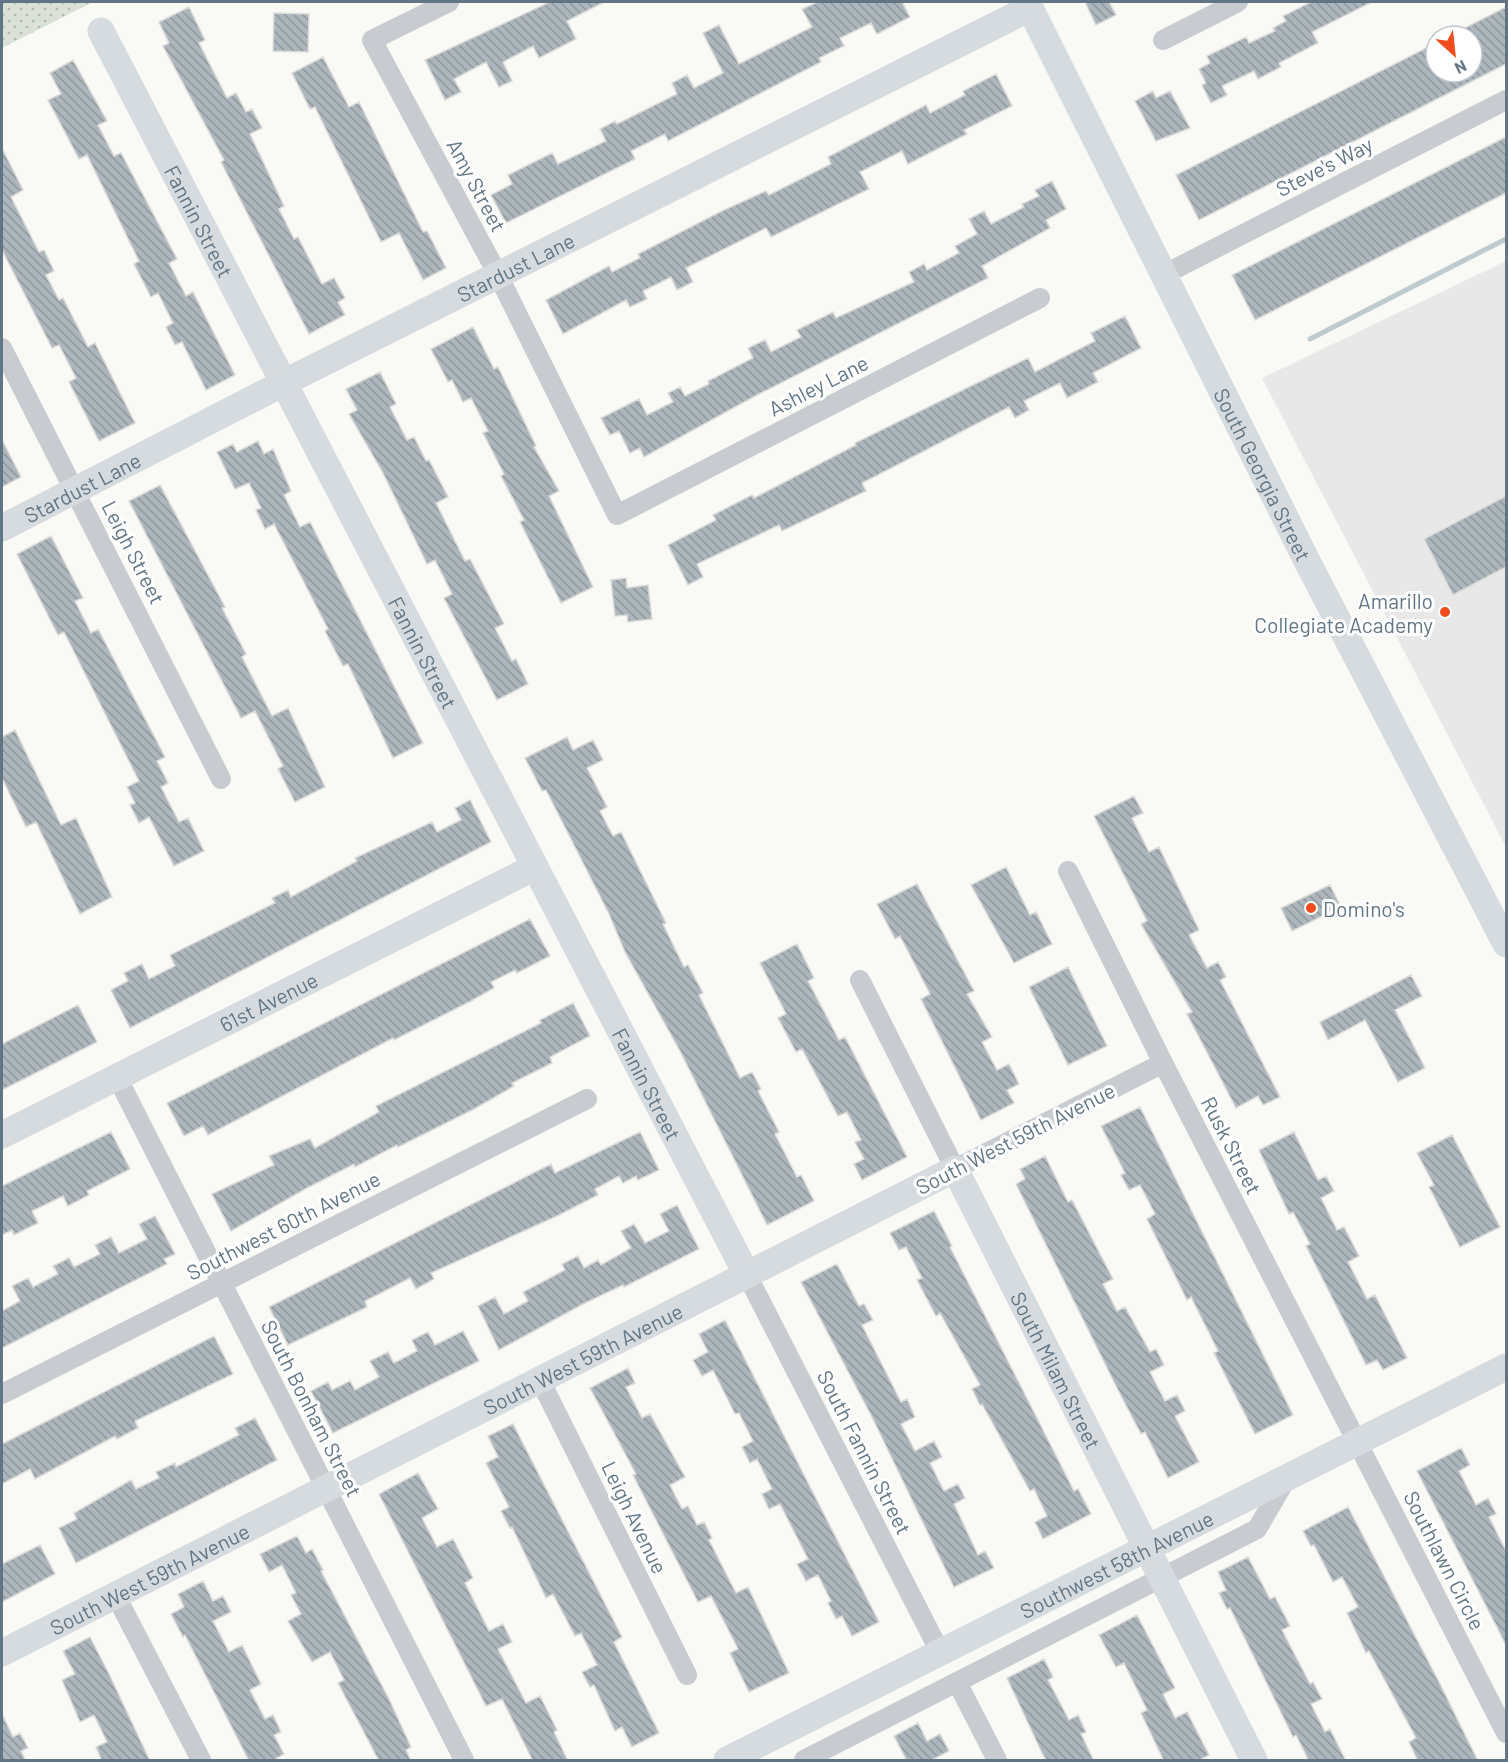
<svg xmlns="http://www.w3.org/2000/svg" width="1508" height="1762" viewBox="0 0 1508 1762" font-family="Barlow,sans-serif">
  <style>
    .built { fill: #e7e8e7 }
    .grass { fill: url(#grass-dots) }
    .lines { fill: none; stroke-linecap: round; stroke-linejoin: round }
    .stream { stroke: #bdcace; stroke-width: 5 }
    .building { fill: url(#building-back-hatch); stroke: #dbdbd8; stroke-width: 1.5 }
    .street { stroke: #c8ccd0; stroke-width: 20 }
    .secondary { stroke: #d6dbdf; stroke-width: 27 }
    .poi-dot { fill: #f14c1e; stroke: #fff; stroke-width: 2 }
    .labels { text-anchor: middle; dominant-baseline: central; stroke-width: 6; stroke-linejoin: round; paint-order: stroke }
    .street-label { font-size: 21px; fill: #617584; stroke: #fff }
    .poi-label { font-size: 21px; fill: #617584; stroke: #fff; text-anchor: end }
  </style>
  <defs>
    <pattern id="grass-dots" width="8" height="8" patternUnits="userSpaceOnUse" patternTransform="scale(1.5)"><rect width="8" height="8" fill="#dae1d7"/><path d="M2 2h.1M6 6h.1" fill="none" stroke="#b4bbb4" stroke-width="1.8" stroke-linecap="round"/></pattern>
    <pattern id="building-back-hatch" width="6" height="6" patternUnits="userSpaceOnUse" patternTransform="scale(1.5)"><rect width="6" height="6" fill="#acb6bc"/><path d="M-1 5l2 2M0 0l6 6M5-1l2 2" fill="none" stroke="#8f999e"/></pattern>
  </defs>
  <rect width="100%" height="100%" fill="#f9f9f6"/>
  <path class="built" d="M1506,261V847L1262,378Z"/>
  <path class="grass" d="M2,2H93L2,48Z"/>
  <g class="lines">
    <path class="stream" d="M1310,339L1506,239"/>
  </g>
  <path class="building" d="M550,2H604L567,21L576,39L539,58L533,46L503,62L512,81L499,87L486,62L454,79L461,92L445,100L425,60Z
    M818,2H902L910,17L877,34L871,23L840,38L844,46L819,58L821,62L668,141L665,134L631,151L635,159L506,223L491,195L512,184L508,175L552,153L558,164L606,141L600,129L615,121L617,124L677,94L672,83L687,75L694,88L723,73L703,33L719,25L739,64L812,27L802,9Z
    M1085,2H1109L1116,15L1096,25Z
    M1311,2H1372L1312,32L1318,43L1279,63L1281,67L1258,79L1254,71L1222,86L1227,95L1211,103L1202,85L1206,83L1199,69L1210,63L1207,56L1246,37L1249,43L1275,31L1273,28L1286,21L1283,16Z
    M189,7L205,40L199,43L227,98L236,93L246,112L252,109L262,128L250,134L284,206L279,209L294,239L298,237L322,284L334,278L345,298L338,302L345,315L309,334L221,162L224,160L163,46L169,43L159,22Z
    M1506,7V64L1199,220L1176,175L1436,43V72H1472V36H1449Z
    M274,13L309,14L308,52L273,51Z
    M323,57L349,107L359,102L423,232L427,231L446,268L423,280L399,233L381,242L315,107L310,109L292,73Z
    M73,60L107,121L98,125L114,156L121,153L177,259L169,263L186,296L193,292L235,375L206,390L182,342L175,345L166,327L173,323L158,293L151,297L134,264L139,261L87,155L79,159L48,100L61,94L50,73Z
    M996,74L1012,106L964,130L967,134L908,164L902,151L860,172L869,189L771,237L766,228L686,268L693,282L677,290L671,277L643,291L647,299L630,307L626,300L563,334L546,300L609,266L612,272L640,258L638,254L722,211L766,191L769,195L831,164L828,157L926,105L930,113L965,95L963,91Z
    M1153,91L1156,98L1170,91L1190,128L1156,141L1135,101Z
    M1506,137V193L1255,320L1232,275Z
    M2,148L23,190L11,197L39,252L44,250L54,271L46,275L59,300L63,298L88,347L95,343L135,423L99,441L69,382L76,378L59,345L52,348L2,250Z
    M1052,181L1066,209L1046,220L1050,228L982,266L988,278L757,395L644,457L640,448L630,453L619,431L610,435L601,418L639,399L647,415L673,402L668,393L680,387L685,396L709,384L708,381L753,358L748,348L765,340L771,352L801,337L797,330L833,312L836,318L914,282L909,272L924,264L927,270L959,253L955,246L977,234L969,219L984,211L991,224L1024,207L1022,204L1039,196L1035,190Z
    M1125,316L1141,348L1093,373L1098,382L1067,398L1060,383L1024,401L1029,410L1015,418L1009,407L862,483L866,491L782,531L779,525L697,564L703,577L688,585L668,545L716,520L713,515L752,495L754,498L856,445L855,443L1028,358L1035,372L1095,341L1091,333Z
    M473,327L494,369L498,367L536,446L534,447L559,491L549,496L593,587L561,603L520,522L524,520L501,476L504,474L483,433L488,431L471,398L463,402L452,380L448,382L431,349Z
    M380,372L396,404L390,407L407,440L414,437L426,461L429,460L448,497L436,503L465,561L470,559L493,603L504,624L495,628L512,661L516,659L528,684L497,700L444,598L452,594L435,560L427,564L383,473L349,414L357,410L346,389Z
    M2,440L21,477L2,487Z
    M258,441L264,454L273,449L291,491L284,495L300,527L310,522L423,743L393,758L348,664L343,666L325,631L328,629L274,524L265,529L256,510L261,508L249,483L235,489L217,452L233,444L237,452Z
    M160,485L225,607L222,608L246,654L242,657L272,716L288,708L325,787L295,802L278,769L283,766L255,711L241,718L129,501Z
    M1506,496V567L1453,595L1424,539Z
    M51,536L83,598L75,601L91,633L98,629L165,757L157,761L168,783L161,787L179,822L188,818L204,851L174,866L149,817L139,823L130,805L135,803L127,787L139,781L64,632L58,635L17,554Z
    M626,578L627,588L648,585L652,619L628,622L627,615L615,616L611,580Z
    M15,730L61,825L76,818L112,897L80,914L36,822L26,827L2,778V737Z
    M567,737L573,750L593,740L603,760L587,768L607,807L600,811L613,836L621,832L666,923L663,924L684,967L688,965L703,993L699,995L740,1078L752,1072L761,1089L758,1091L779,1132L775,1134L797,1177L801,1175L814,1201L767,1225L680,1051L625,952L609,914L546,790L542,791L525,758Z
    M1134,796L1143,813L1132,818L1149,852L1159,847L1199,930L1189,935L1207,968L1218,962L1226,977L1220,980L1280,1097L1263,1105L1258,1096L1236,1108L1187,1014L1192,1012L1141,924L1147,921L1094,816Z
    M470,800L491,842L130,1028L111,990L128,981L124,973L142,964L149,979L175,966L170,955L275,903L272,898L288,890L291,897L357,861L355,858L432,822L437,832L461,820L455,808Z
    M1006,867L1030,915L1036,912L1052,944L1014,963L971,885Z
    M917,884L974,991L967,994L992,1037L982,1042L997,1070L1009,1064L1019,1084L1007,1090L1014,1103L981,1120L921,999L930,994L900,936L895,939L877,904Z
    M1330,885L1341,907L1292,931L1281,908Z
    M530,919L550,956L517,973L515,970L491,982L494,988L471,1001L394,1040L393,1038L208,1135L203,1126L184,1136L167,1103Z
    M797,944L814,978L808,981L839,1040L845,1037L907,1157L862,1180L854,1164L864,1159L855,1142L861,1140L847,1112L838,1116L802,1049L796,1052L778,1018L786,1014L760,963Z
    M1068,967L1107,1046L1068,1065L1029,987Z
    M1411,975L1422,996L1395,1010L1425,1068L1398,1082L1365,1020L1328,1040L1320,1022Z
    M573,1003L590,1036L550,1057L552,1063L512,1083L514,1086L474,1109L398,1147L397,1145L355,1167L354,1164L307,1188L231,1231L212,1194L274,1165L269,1156L310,1139L315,1148L379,1112L376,1106L541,1023L540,1020Z
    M78,1005L97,1042L2,1090V1044Z
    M1140,1107L1293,1415L1255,1434L1214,1353L1218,1351L1191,1297L1187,1300L1147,1219L1155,1214L1140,1185L1129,1190L1121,1175L1125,1173L1101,1126Z
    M111,1132L130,1169L87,1191L89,1195L68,1206L63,1196L32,1211L38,1223L14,1235L12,1230L2,1235V1186Z
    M640,1132L659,1170L638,1180L636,1176L623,1183L619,1176L595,1189L598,1195L559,1215L431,1273L434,1279L416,1289L410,1278L365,1301L367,1307L288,1345L269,1307L551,1164L555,1173Z
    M1294,1132L1318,1180L1326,1176L1334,1191L1321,1198L1337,1230L1344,1227L1359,1256L1348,1262L1367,1299L1375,1295L1407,1358L1383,1370L1377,1360L1366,1365L1306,1246L1310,1244L1293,1212L1289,1214L1259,1150Z
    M1452,1135L1500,1227L1460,1247L1429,1187L1434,1185L1417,1153Z
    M1045,1156L1068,1202L1072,1200L1113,1279L1103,1284L1117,1311L1125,1307L1150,1352L1156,1349L1164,1365L1150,1372L1165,1401L1177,1395L1185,1411L1175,1416L1199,1462L1168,1478L1145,1432L1141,1434L1117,1388L1016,1184L1025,1179L1020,1169Z
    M677,1205L699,1249L624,1287L623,1285L583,1304L499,1350L478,1306L495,1297L504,1314L528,1301L523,1292L565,1270L562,1264L578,1256L584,1268L598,1260L601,1265L631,1248L621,1231L634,1224L645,1243L669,1231L660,1214Z
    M934,1211L952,1246L950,1247L1074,1491L1078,1489L1091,1514L1043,1539L1035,1522L1047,1516L1034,1489L1030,1491L982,1404L980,1405L972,1389L980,1385L940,1313L936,1316L917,1280L922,1278L906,1247L899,1250L890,1233Z
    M155,1216L175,1254L164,1259L167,1264L2,1348V1311L20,1301L12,1286L28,1278L33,1287L58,1274L53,1266L69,1258L74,1267L100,1254L95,1245L111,1237L119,1253L147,1239L139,1224Z
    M837,1264L859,1306L864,1304L873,1320L862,1325L901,1402L907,1399L915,1417L901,1424L915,1451L934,1441L942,1457L930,1463L944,1491L958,1484L965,1498L954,1504L978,1555L985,1551L994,1568L954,1587L872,1417L801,1282Z
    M725,1320L879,1622L852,1636L842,1616L836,1619L828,1603L831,1601L818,1575L806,1581L797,1564L808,1559L780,1504L769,1509L762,1494L772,1489L757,1459L750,1463L742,1447L753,1441L739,1413L735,1414L713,1370L702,1376L693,1360L708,1352L699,1334Z
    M463,1331L479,1361L333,1433L311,1391L328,1382L332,1390L350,1381L355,1390L379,1377L370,1361L388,1352L394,1363L417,1351L412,1340L428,1332L435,1345Z
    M214,1336L233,1374L135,1421L138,1428L117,1439L115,1436L35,1479L30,1469L2,1484V1444Z
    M628,1368L635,1383L626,1387L642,1418L650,1414L685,1477L670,1485L682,1509L688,1506L697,1525L704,1522L712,1538L709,1540L736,1593L748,1587L789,1673L749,1692L730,1653L738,1649L711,1596L698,1602L633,1475L636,1474L590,1388Z
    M255,1418L277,1460L76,1563L59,1528L77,1519L74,1513L131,1480L136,1489L159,1478L156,1472L175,1463L176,1467L239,1435L235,1428Z
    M513,1424L622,1637L614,1642L659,1733L632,1747L622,1727L615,1731L594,1685L590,1687L582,1672L597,1665L581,1633L575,1636L553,1594L546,1598L512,1527L510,1528L501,1511L509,1507L486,1463L498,1457L488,1436Z
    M1461,1448L1470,1465L1459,1471L1476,1505L1488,1498L1496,1514L1489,1517L1506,1551V1645L1417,1471Z
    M418,1473L438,1509L422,1518L437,1547L453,1539L473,1578L465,1583L489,1631L503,1624L512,1642L498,1649L526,1703L540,1696L557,1730L554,1732L568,1761H533L502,1699L486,1706L379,1494Z
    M1348,1507L1439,1682L1478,1761H1418L1409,1742L1416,1738L1369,1651L1366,1653L1347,1613L1358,1607L1342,1577L1333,1582L1314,1545L1311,1546L1303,1531Z
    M297,1536L306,1553L312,1549L323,1570L321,1571L389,1699L411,1747L406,1750L411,1761H379L338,1683L344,1680L330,1652L312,1662L288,1621L301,1614L291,1595L296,1593L282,1565L269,1572L260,1554Z
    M40,1545L55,1574L2,1602V1564Z
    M1248,1557L1270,1599L1275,1597L1290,1626L1282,1630L1310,1684L1313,1682L1322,1699L1311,1704L1325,1732L1330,1729L1346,1761H1309L1296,1735L1293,1737L1230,1608L1227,1609L1219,1593L1226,1590L1218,1572Z
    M203,1581L213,1601L223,1596L231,1612L213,1621L229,1652L242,1645L261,1684L250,1690L265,1719L273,1715L281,1732L274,1735L284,1754L272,1761H249L185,1635L183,1637L171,1614L184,1607L178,1594Z
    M1137,1615L1175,1688L1163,1694L1175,1718L1187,1712L1209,1755L1198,1761H1164L1141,1713L1147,1710L1124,1663L1116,1667L1099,1635Z
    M90,1637L110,1676L150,1761H102L96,1747L107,1742L94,1715L80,1722L62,1680L75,1674L63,1651Z
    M1044,1659L1053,1677L1048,1680L1069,1720L1078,1715L1086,1732L1081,1734L1094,1761H1047L1042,1753L1007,1678Z
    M2,1714L13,1737L20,1733L28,1748L21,1751L26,1761H2Z
    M918,1723L927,1741L940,1734L949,1751L930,1761H907L894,1736Z"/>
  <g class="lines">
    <path class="street" d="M449,2L372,40L498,275L617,515L1040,298
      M1163,40L1238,2
      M1163,275L1506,100
      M2,348L221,779
      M1068,871L1163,1063L1506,1733
      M860,980L955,1169L1163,1063
      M117,1077L464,1760
      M747,1275L940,1652
      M540,1380L687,1675
      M2,1394L587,1099
      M116,1596L201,1760
      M957,1682L997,1760
      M804,1760L1257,1529L1288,1476"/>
    <g class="secondary">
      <path id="s1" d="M1027,2L1308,563L1506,944"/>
      <path id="s2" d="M101,31L747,1275"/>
      <path id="s3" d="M2,528L301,374L1030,8"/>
      <path id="s4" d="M2,1135L535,867"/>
      <path id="s5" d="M2,1653L955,1169L1254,1760"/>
      <path id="s6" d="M727,1760L1506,1367"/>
    </g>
  </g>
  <g class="poi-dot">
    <circle cx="1445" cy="612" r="6"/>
    <circle cx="1311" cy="908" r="6"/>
  </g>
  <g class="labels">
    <g class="street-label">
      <text transform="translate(1324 166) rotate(-27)">Steve's Way</text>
      <text transform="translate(477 185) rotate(62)">Amy Street</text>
      <text stroke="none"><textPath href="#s2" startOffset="214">Fannin Street</textPath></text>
      <text stroke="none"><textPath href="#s3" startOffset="576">Stardust Lane</textPath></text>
      <text transform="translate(818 385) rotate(-27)">Ashley Lane</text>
      <text stroke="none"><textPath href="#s1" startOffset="528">South Georgia Street</textPath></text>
      <text stroke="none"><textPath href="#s3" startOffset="90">Stardust Lane</textPath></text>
      <text transform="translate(134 552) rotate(63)">Leigh Street</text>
      <text stroke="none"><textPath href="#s2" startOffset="700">Fannin Street</textPath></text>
      <text stroke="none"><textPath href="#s4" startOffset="298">61st Avenue</textPath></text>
      <text stroke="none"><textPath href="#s2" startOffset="1186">Fannin Street</textPath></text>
      <text transform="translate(1015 1138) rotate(-27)">South West 59th Avenue</text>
      <text transform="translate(1232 1145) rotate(63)">Rusk Street</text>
      <text transform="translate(283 1225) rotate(-27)">Southwest 60th Avenue</text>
      <text stroke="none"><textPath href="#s5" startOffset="651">South West 59th Avenue</textPath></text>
      <text stroke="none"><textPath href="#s5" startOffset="1294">South Milam Street</textPath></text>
      <text transform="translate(312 1408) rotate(63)">South Bonham Street</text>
      <text transform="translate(865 1452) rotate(63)">South Fannin Street</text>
      <text transform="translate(635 1517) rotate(64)">Leigh Avenue</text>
      <text transform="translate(1445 1560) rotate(63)">Southlawn Circle</text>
      <text stroke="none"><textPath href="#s6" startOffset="436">Southwest 58th Avenue</textPath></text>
      <text stroke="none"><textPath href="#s5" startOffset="165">South West 59th Avenue</textPath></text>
    </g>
    <g class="poi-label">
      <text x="1433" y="600">Amarillo<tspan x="1433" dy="24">Collegiate Academy</tspan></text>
      <text x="1323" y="908" text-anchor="start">Domino's</text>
    </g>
  </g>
  <rect width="1508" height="1762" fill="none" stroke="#617584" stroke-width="6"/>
  <g transform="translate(1454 54) rotate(153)"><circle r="28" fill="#ffffff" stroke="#c0c8ce" stroke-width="1.5"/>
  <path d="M0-4.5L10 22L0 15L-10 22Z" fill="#f14c1e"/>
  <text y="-9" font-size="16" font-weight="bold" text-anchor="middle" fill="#617584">N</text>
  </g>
</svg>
